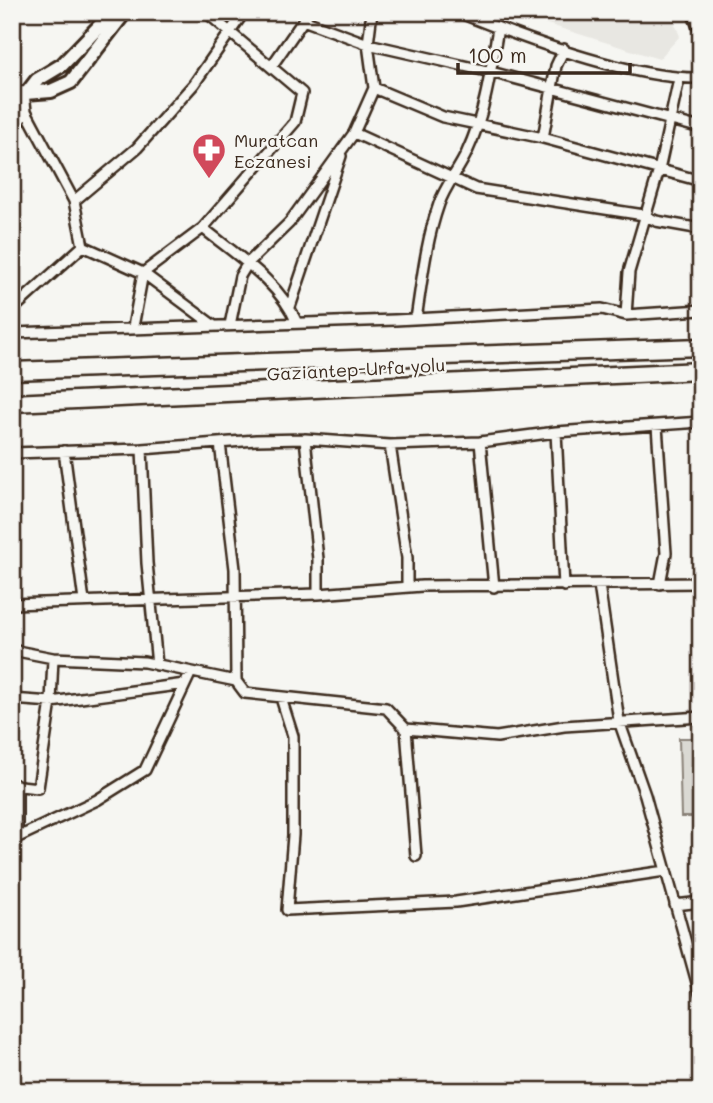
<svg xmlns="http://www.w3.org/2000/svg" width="713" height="1103" viewBox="0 0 713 1103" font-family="Mali,sans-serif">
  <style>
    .built { fill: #e8e7e2 }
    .green { fill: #dad9d3; stroke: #8a8278; stroke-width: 2 }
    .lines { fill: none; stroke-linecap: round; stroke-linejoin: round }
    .street-casing { stroke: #3b2a1e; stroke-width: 14 }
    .secondary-casing { stroke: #3b2a1e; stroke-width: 18 }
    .highway-casing { stroke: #3b2a1e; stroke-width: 21 }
    .street { stroke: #f6f6f2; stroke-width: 9 }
    .secondary { stroke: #f6f6f2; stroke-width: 12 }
    .highway { stroke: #f6f6f2; stroke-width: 16 }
    .labels { text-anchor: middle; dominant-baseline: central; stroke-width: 5; stroke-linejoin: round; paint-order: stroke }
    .poi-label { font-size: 18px; fill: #3b2a1e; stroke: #f6f6f2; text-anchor: start }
    .street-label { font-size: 18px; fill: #3b2a1e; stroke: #f6f6f2 }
  </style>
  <rect width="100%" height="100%" fill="#f6f6f2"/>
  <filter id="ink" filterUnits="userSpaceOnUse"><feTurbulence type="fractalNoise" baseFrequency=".0143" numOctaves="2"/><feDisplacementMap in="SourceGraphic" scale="14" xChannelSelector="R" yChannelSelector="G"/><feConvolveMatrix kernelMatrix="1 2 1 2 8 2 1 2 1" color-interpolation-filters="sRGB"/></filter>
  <g filter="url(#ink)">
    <path class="built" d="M529,12H670L680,36L659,59L528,18Z"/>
    <path class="green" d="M679,738H701V817H681Z"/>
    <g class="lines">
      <g class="street-casing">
        <path id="street" d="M458,12C522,38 633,80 701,78
          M303,20L368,44L491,72L701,128
          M271,67L309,12
          M374,88L443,117L543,138L701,181
          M26,111L74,201L83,246L143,273L213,325
          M12,131L26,111L24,93
          M354,133L476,189L644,215L656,221L701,229
          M543,138L556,66L564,49
          M74,201L137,148L194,84L244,12
          M203,228C236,255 280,282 297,323
          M290,307L341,156
          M12,310L83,246
          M626,315L629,272L659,170L679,79
          M416,319C422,280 426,241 439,204C445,186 459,170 467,152C485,114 491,69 498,28
          M230,325L240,276L248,263L289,223L354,133L374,88L368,44L372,12
          M133,327L143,273L203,228L295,122L302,93L206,12
          M12,333L395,320L602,309L626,315L701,310
          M657,426L666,553L660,584
          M556,432L564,586
          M305,439L318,559V594
          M480,442L494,587
          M220,443L235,569L236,681
          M390,445L407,558V587
          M142,449L147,563L157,665
          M64,451L84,601
          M12,453L142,449L256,440L305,439L390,445L480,442L556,432L701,422
          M599,585L619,721L645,795L701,997
          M12,604L318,594L422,586L701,583
          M12,650L53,658L144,662L236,681L245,693L386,708L406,729L497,737L564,726L701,717
          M281,698L293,736V835L287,910L456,902L665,871
          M12,699L51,702L185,684
          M406,729L416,856
          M12,785L38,788L51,702L53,658
          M17,838V785
          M12,840L97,800L145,770L191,672
          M675,905L701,902"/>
      </g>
      <g class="secondary-casing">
        <path id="secondary" d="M694,12L701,29
          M27,93L37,80L62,65L113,12
          M12,94L51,91L71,82L125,12"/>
      </g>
      <g class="highway-casing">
        <path id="highway" d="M12,371L701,347
          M12,403L701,371"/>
      </g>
      <use href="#street" class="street"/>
      <use href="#secondary" class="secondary"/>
      <use href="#highway" class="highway"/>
    </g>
  </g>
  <defs>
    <g id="pharmacy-pin" transform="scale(1.75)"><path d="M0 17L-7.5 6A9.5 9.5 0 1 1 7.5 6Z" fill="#d1495b" stroke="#f6f6f2"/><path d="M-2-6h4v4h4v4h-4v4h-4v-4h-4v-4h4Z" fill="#fff"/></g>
  </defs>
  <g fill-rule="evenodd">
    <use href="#pharmacy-pin" x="209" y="150"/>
  </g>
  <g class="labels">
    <g class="poi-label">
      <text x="234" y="140">Muratcan<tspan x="234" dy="21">Eczanesi</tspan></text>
    </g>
    <g class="street-label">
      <text transform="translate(356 369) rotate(-3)">Gaziantep-Urfa yolu</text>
    </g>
  </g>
  <rect width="713" height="1103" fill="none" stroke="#f6f6f2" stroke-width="42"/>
  <rect x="21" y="21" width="671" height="1061" fill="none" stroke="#3b2a1e" stroke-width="2.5" filter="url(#ink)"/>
  <path d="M458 63v10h172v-10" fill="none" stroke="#3b2a1e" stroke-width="3.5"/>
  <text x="468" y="63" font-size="21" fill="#3b2a1e" stroke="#f6f6f2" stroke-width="5" paint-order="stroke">100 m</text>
</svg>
